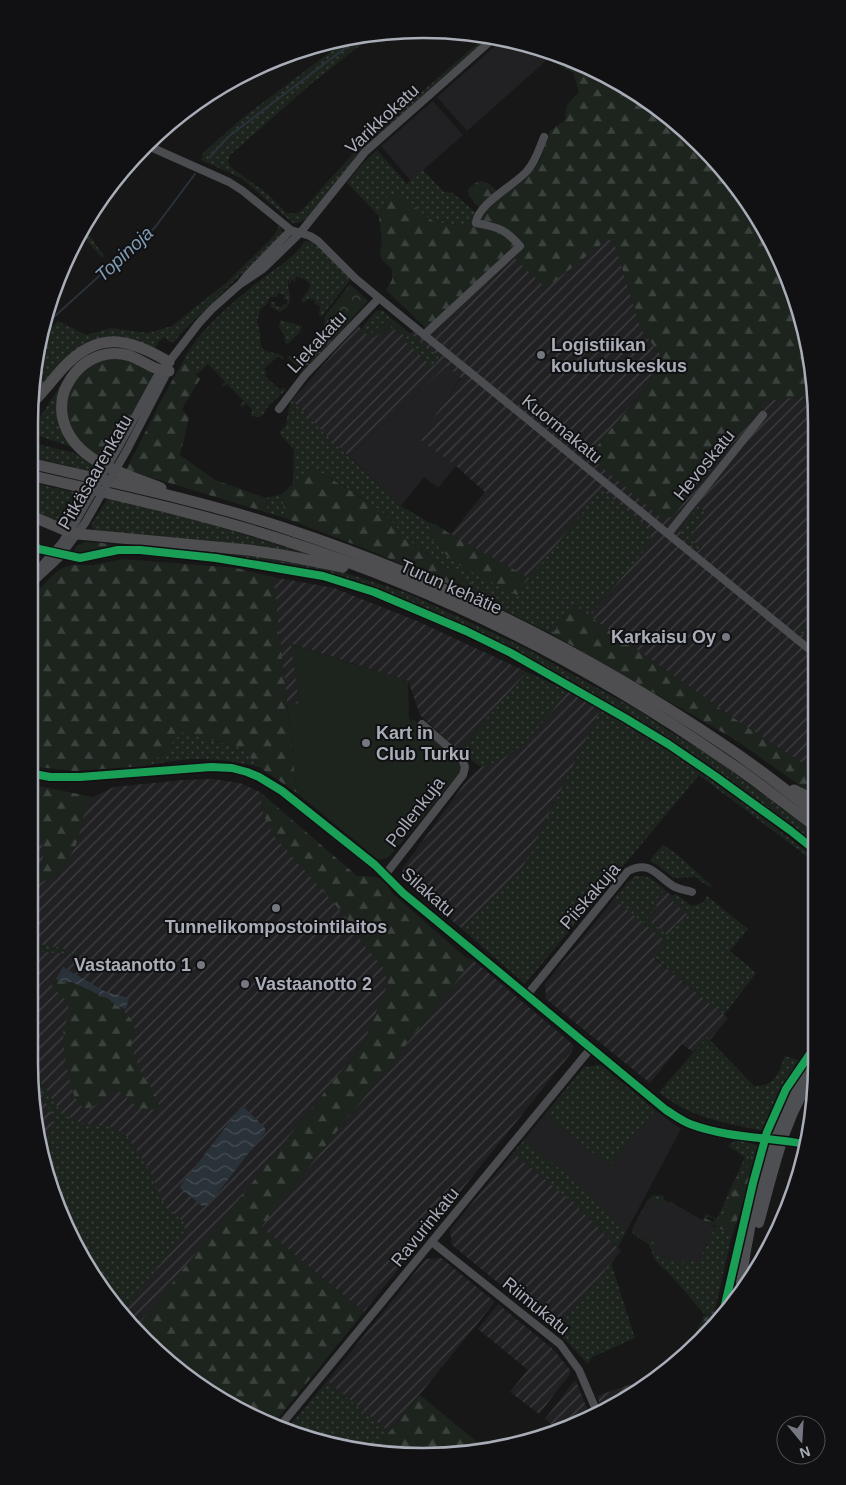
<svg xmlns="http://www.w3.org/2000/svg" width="846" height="1485" viewBox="0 0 846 1485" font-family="Arial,sans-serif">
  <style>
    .built { fill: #212123 }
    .industrial { fill: url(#industrial-furrows) }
    .grass { fill: url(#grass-dots) }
    .forest { fill: url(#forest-firs) }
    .park { fill: url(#park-crowns) }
    .pitch { fill: #1d241e }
    .water { fill: url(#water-waves) }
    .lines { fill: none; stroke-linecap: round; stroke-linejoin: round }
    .stream { stroke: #2a3239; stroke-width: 2 }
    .minor { stroke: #4b4c50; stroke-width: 8 }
    .major { stroke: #4d4f52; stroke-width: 10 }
    .highway { stroke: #4e4e51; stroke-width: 11 }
    .minor-bridge { stroke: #4b4c50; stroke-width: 8 }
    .cycleway-casing { stroke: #111113; stroke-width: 11 }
    .cycleway { stroke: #1a9f57; stroke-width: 8 }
    .poi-dot { fill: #757880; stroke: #111113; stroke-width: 2 }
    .labels { text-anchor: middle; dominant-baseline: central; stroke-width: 4; stroke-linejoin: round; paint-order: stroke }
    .street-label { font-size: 18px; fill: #a8adb8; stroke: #111113 }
    .poi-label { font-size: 18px; font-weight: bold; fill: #a8adb8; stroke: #111113; text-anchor: start }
    .water-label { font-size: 19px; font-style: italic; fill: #7f9bb3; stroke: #111113 }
    .rim { fill: none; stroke: #a8adb8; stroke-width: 2.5 }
  </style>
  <defs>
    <pattern id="industrial-furrows" width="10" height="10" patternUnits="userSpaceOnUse" patternTransform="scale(1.25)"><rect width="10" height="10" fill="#212123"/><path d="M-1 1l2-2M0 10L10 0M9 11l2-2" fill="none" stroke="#3e3f41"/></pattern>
    <pattern id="grass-dots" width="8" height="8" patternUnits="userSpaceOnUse" patternTransform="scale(1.25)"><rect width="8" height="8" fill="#1d241e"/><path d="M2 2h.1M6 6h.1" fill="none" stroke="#3b413d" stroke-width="1.8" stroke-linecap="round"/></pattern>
    <pattern id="forest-firs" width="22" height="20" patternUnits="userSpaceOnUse" patternTransform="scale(1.25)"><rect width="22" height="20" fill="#1d241e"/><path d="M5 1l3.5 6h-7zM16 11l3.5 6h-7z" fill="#3b413d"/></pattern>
    <pattern id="park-crowns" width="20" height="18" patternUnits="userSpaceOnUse" patternTransform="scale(1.25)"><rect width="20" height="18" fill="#1d241e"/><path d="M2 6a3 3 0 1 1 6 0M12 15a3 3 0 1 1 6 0" fill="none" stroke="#3b413d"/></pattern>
    <pattern id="water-waves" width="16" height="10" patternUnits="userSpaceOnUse" patternTransform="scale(1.25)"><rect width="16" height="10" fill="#2a3239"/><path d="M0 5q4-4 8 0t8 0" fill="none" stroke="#464d54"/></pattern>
  </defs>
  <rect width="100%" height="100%" fill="#171717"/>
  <path class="built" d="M503,39L556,52L467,131L437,97Z
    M433,101L463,135L411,181L381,146Z
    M447,366L461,377L420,439L456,466L438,488L424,477L401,506L349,456Z
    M655,1110L681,1129L618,1247L574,1203L513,1153L545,1114L609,1166Z
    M649,1199L660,1205L663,1199L669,1202L670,1201L674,1203V1204L715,1227L697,1264L681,1266L653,1251L657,1244L632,1231Z"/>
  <path class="industrial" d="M608,239L611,240L616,248L641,329L666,362L590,455L672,517L766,401L814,395L815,763L810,768L745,726L575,606L451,534L485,492L456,466L419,439L461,378L447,366L349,456L324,433L292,400L358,326L373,338L390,327L407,337L416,328L429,331L511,255Z
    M273,577L334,588L417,621L527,672L459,751L420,715L408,681L292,644L299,705L287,702Z
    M568,691L601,709L519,875L461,928L416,891L403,876L402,869L467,780L481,767L499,761L527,742Z
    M212,779L240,783L260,792L264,816L346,917L364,945L383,967L388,984L363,1044L137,1327L110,1302L50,1188L29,1062V888L61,872L76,845L82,824L85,806L93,797L114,787L183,780Z
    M29,811L42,841L44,864L32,878H29Z
    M636,876H644L650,878L691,911L654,958L728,1018L710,1040L707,1037L693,1052L682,1044L650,1083L546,999L545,984L628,882Z
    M473,960L571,1043L574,1046L572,1052L364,1312L261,1227Z
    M513,1153L574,1203L621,1251L556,1330L452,1245L450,1230Z
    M441,1258L495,1302L389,1432L327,1381L426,1259Z
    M498,1304L554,1350L570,1370V1374L539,1414L510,1392L528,1370L478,1329Z
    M648,1378L649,1380L602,1409L597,1396Z
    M574,1381H576L590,1416L574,1426L559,1430L545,1419Z"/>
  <path class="grass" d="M376,33L312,83L230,155L228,162L232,168L269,195L286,213H298L302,210L361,145L487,35L491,36L359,153L306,219L298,223H293L241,178L201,160L203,153L241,119L349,38Z
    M556,52L583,65L579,69L573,72L565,69L550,58Z
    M377,150L407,184L423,170L444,192L453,193L476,213L479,227L434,222L401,196H388L379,216L347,183L362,164Z
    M82,225L104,256L102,258L79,231Z
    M278,225L282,228V234L182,332L174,342H170L165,337L159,341L155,349L136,340L112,337L97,340L30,399L42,337L58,321L86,335L111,328L148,333L172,326L227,282L273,237L278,229Z
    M305,241C320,241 339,268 350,278V280L322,316L319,315L320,306L314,304L315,300L307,299L306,302L301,301C304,295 311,290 310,283L307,282V280L296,276L295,281L291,280L290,284H289V280H288C287,295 297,302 280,312L271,307V302H276L275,306L282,307L283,304L287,305V300L284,299L285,295L278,293L277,297H270L267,304L260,310L257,322L260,331L261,346L265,351L279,354L284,358L283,360L278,356L264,369L267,372L265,376L280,390L283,387L286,390L269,405L263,415L258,417L251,416L252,410L246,403L242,407L240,405L244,401L227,384L223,387L221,386L225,382L208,364L196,375L183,361C199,329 237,298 266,276C280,266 295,256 305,241Z
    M382,310L390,317L369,336L362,331V327L376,311Z
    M280,320L302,326L300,332L288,344L285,343L284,334L279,328Z
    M410,333L438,356V360L434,365L429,364L404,340Z
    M62,383L77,449L30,433Z
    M292,400L324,433L401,506L430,523L428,534L454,561L517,594L601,489L650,529L651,542L592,614L549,589L575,606L552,634L474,595L477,587L430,557L399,532C393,512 330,478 311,467L293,484L294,450L279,433L286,425L290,402Z
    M30,442L74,453L104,467L100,473L30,457Z
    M29,482L87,495L68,528L29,511Z
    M282,494L285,518L268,513L266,498Z
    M108,498L210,524L317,557L96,531L92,528L91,525Z
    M698,506L708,514L691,535L695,538L691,540L702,547L699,551L682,538L680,529Z
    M142,545L270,556L321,565L407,593L525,648L639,711L672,733L707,753L816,834V849L750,797L699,761L634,719L557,674L468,628L405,601L324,573L271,564L143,549Z
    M814,615L815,629L811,633L802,635L795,631L801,627L805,626Z
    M527,672L568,691L527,742L499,761L481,767L459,751Z
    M601,709L706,773L816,859V863L699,775L525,984L461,928L519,875Z
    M181,732L241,748L259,767C214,757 190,756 146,766L164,753Z
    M663,845L678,855L712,886L711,887L698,880L699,878L695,877L674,878L650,860Z
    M640,876L650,878L665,889L654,903L657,906L647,918L667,935L677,923L680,925L688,915L670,900L672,896L676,894L692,906L704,902L707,896L748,929L730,951L756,973L724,1015L654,957L666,942L614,899L630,880Z
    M29,942L56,947L86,955L29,951Z
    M707,1037L754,1086C775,1087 778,1073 785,1056L798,1060L801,1059C784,1083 774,1104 764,1131C727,1123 689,1118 659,1092Z
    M29,1051C41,1076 52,1116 83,1123C104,1128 111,1122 130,1139L151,1173L163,1202L185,1224L184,1232L123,1314L110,1302L50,1188L44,1154L53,1117L30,1071Z
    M601,1065L655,1110L609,1166L545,1114L584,1067Z
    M524,1140L586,1190L626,1231L618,1247L574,1203L513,1153Z
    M739,1140L760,1146L759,1157L752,1155L743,1180L731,1194L724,1219L719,1221L708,1216L706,1219L704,1218L706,1214L717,1219L745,1157L728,1146L733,1142Z
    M653,1195L665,1196L660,1205L649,1200L632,1231L657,1244L653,1251L681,1266L686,1258L697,1264L715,1227L732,1235L712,1323L676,1281L654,1259L652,1251L648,1244L633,1234L632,1229L647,1201Z
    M611,1263L635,1338L592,1357L588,1364L556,1330Z
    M327,1381L389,1432L376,1448L321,1443L288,1428Z"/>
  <path class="forest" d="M583,65L620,82L702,144L751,204L796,296L814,372V395L766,401L672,517L661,518L594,460L590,455L666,362L641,329L616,248L611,240L608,239L546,288L511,255L429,331L386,290L392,280V269L381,259L380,252L382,244L379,216L388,196H401L434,222L478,227L480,209L469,196L468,190C482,173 490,184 501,196L524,180L540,160L550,131L565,120L567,105L579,92L573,72L579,69Z
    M390,317L410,333L407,337L390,327L373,338L369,336Z
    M123,358L152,373L153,377L106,462C97,456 85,449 78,441C59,417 64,383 90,366C100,359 112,359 123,358Z
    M183,361L200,379L182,409L189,418L180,455L215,480L266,498L268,513L126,470L162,399Z
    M311,467C330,479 393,512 399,532L430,557L477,587L474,595L371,551L285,518L282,494Z
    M430,523L436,524L447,532L529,578L517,595C497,584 474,575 455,562C445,555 436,544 428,534Z
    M84,542L102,543L135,548L112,549L82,556L72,554L76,547Z
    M123,559L236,568L273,577L297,793L259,767L241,748L182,732L164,753L145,766L74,771L29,766V600L56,572L65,567L72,565H93Z
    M575,606L745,726L810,768L815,763V796L734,739L552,634Z
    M29,784L93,797L85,806L82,824L76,845L61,872L29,888V878H32L44,864L42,841L29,811Z
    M260,792L357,876C375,876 384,875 392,893L465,957L473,960L261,1227L364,1312L275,1422L204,1390L137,1327L363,1044L388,984L383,967L364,945L346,917L274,836L264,816Z
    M56,979C62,983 68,981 74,984C93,991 137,1009 135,1034C135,1037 132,1042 131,1045L140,1070L156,1095L159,1104L157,1110L138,1108L118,1090C104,1094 98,1110 83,1108C80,1105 77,1102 76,1099C69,1085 61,1043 64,1029C67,1016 70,1018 68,1003L52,986V982Z
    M752,1155L759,1157L732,1235L703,1220L704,1218L713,1222L715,1219L719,1221L724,1219L731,1194L743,1180Z
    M704,1315L712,1323L685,1356Z
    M420,1395L483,1447L448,1455L376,1448Z"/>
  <path class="park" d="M350,284L368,301L304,371H302L287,357V356L304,359L310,356L314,344L323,335L325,316Z"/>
  <path class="pitch" d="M291,644L408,681L409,717L411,722L413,719L414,720L458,760L461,766L459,774L390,856C385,859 381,861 376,858L297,793L287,702L299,704Z"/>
  <path class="water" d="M63,967L106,992L129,998L126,1009L114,1004L111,1000L72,982H61L56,979Z
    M241,1107H244L265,1128V1132L209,1204L202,1206L180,1188L181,1185Z"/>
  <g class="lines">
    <path class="stream" d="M209,158L228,137L361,36
      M44,326L108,268L144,239L156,226L195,174"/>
    <path class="minor" d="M146,145L229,182L243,191L291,230L310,236L318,241L355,278L379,298L815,654
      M241,283L248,274L291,230
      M424,335L520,246C504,228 499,228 476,223C477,204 515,185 527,171C536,161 539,149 544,137
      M279,409L305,375L379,298
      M118,448L160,371L169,362L199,323L212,309L239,285L263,269L300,233L365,152L495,37
      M127,450L169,369
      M668,534L763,415
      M29,580L61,544L76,521
      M29,586L60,557L85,523
      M808,648L815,640
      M29,773L50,777H80L211,767L232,768L247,772L259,777L282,791L375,865L403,893L666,1110C674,1115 682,1121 690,1124C727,1138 767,1137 805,1144
      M385,875L463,775L465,767L462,759L422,724
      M527,995L628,871C650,860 656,875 673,886C678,889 686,890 692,892
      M432,1242L560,1344L579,1370L597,1412
      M281,1425L591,1048"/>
    <path class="major" d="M759,1223C774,1170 784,1116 816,1072
      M741,1282C749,1227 763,1157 786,1107C794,1089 805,1073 816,1058"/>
    <path class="highway" d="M30,405C42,394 52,380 63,368C98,330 129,338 169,362
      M29,463C116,483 203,501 287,529C442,580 589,654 724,745C756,766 786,790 815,813
      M29,475C115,495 200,513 283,540C440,590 590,666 724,759C756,780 785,804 816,827
      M161,488C124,473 69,461 62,414C61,404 62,394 67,385C76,368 90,357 108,354C137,350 147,371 169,371
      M29,515L69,532L78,534L248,550L282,555L343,567
      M794,790L815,800"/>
    <path class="minor-bridge" d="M76,521L118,448
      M85,523L127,450"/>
    <g class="cycleway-casing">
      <path id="cycleway" d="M29,542L39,549L80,558L118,550H140L216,558L323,576L374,592L466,631L511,653L625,718L668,744L715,776L791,831L816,851
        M29,773L50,777H80L211,767L232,768L247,772L259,777L282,791L375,865L403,893L666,1110C674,1115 682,1121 690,1124C727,1138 767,1137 805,1144
        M724,1309L753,1183L767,1132L786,1089L816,1045"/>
    </g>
    <use href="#cycleway" class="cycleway"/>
  </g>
  <g class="poi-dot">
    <circle cx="541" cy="355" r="5"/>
    <circle cx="726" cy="637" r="5"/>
    <circle cx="366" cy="743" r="5"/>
    <circle cx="276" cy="908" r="5"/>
    <circle cx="201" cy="965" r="5"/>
    <circle cx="245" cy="984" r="5"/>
  </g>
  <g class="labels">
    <g class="street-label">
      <text transform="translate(382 119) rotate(-43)">Varikkokatu</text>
      <text transform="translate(317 342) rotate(-47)">Liekakatu</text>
      <text transform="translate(562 429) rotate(39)">Kuormakatu</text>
      <text transform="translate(704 465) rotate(-51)">Hevoskatu</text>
      <text transform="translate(95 472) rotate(-60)">Pitkäsaarenkatu</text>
      <text transform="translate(451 587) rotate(24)">Turun kehätie</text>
      <text transform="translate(415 812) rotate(-52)">Pollenkuja</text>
      <text transform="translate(428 892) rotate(41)">Silakatu</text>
      <text transform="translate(590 896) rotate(-49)">Piiskakuja</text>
      <text transform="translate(425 1227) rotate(-51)">Ravurinkatu</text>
      <text transform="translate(536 1306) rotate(39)">Riimukatu</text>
    </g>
    <g class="poi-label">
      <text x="551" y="345">Logistiikan<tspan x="551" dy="21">koulutuskeskus</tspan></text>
      <text x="716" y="637" text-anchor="end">Karkaisu Oy</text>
      <text x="376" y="733">Kart in<tspan x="376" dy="21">Club Turku</tspan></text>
      <text x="276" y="927" text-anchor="middle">Tunnelikompostointilaitos</text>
      <text x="191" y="965" text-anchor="end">Vastaanotto 1</text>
      <text x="255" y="984">Vastaanotto 2</text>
    </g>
    <g class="water-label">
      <text transform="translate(124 254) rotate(-43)">Topinoja</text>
    </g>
  </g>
  <path d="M0 0H846V1485H0ZM423 38H423A385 385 0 0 1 808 423V1063A385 385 0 0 1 423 1448H423A385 385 0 0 1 38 1063V423A385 385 0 0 1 423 38Z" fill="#111113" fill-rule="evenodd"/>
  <path class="rim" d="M423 38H423A385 385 0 0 1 808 423V1063A385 385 0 0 1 423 1448H423A385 385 0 0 1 38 1063V423A385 385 0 0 1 423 38Z"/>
  <g transform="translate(801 1440) rotate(162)"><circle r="24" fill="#111113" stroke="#4d4f55"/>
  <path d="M0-4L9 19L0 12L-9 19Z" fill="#757880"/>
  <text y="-8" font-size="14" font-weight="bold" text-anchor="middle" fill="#a8adb8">N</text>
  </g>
</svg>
